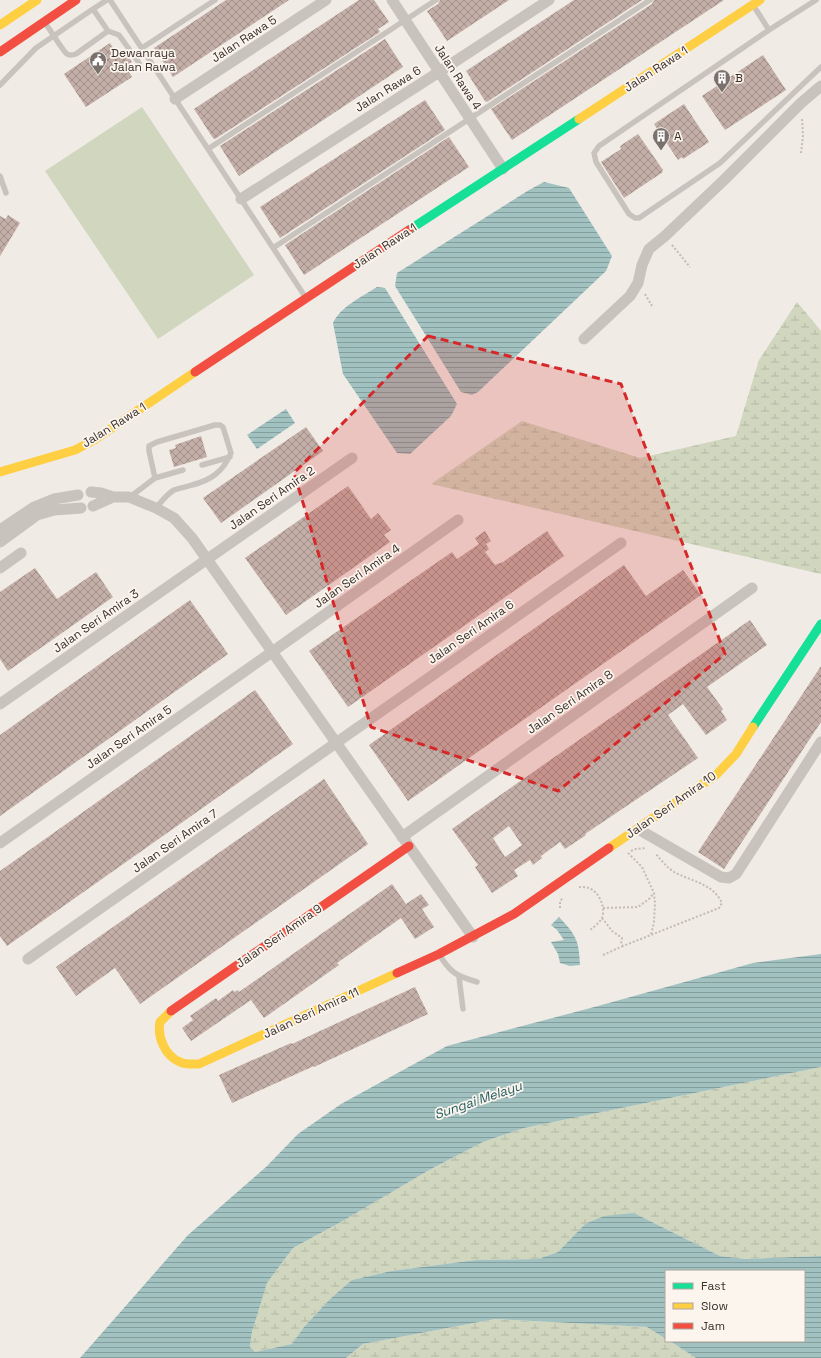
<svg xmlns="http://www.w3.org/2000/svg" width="821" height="1358" viewBox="0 0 821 1358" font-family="'Space Grotesk',sans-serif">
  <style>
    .wetland { fill: url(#wetland-marsh) }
    .pitch { fill: #d1d6bf }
    .water { fill: url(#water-rules) }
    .building { fill: url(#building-cross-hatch); fill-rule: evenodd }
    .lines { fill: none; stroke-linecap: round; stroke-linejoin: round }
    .path { stroke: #c2bbb6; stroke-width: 2; stroke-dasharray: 2 2; stroke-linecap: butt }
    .lane { stroke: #c9c3be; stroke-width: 5.5 }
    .street { stroke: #c9c3be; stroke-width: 11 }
    .fast { stroke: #16e098; stroke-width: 9 }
    .slow { stroke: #ffcf43; stroke-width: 9 }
    .jam { stroke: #f24e42; stroke-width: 9 }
    .marked { fill: #d62828; fill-opacity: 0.2; stroke: #d62828; stroke-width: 3; stroke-dasharray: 8 5; stroke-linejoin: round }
    .labels { text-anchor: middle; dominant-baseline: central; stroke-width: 3.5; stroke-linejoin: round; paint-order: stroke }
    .street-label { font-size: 12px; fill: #3b302b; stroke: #fbf5ee }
    .poi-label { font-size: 12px; fill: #3b302b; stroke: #fbf5ee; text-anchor: start }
    .water-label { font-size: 13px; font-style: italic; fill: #1f5a5e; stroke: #fbf5ee }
  </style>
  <defs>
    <pattern id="wetland-marsh" width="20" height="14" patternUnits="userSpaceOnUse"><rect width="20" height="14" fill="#d1d6bf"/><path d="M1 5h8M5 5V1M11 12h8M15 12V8" fill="none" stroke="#b4b8a4"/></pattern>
    <pattern id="water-rules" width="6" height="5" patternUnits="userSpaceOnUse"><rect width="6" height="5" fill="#a1c2c1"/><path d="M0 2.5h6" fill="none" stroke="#849e9d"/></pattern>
    <pattern id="building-cross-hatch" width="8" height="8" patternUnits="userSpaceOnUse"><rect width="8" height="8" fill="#c3afa7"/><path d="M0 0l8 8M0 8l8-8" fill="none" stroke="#a08f88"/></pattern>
  </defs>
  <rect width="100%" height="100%" fill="#f0ebe5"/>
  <path class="wetland" d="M797,302L821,331V574L431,484L522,421L640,458L736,436L759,360Z
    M821,1067V1256L746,1259L720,1256L634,1213L585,1224L558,1252L538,1259L476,1260L391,1271L353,1280L330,1299L304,1327L292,1344L255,1352L250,1348L252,1332L267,1283L293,1248L341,1222L431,1169L483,1142L524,1128Z
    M495,1319L648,1327L666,1339V1341H670L696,1358H346L363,1344Z"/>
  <path class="pitch" d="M142,107L254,275L158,339L45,171Z"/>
  <path class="water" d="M544,182L569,188L612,256L606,271L478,392L472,395L461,392L395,286L397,273L529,190Z
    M377,287L385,288L457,404L451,416L410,454L397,453L343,374L333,323C341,306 362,297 377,287Z
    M286,409L295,423L257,449L247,435Z
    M559,917C576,935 579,940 580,965L570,966L560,963L558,954L551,942L564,940L557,930L551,925Z
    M821,954V1067L524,1128L483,1142L431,1169L341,1222L293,1248L267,1283L252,1332L250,1347L255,1352L292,1344L304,1327L330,1299L352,1280L391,1271L476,1260L538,1259L558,1252L585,1224L604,1216L634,1213L720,1256L746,1259L821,1256V1358H696L670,1341H804V1271H666V1339L647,1327L495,1319L363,1344L346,1358H80L188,1235L266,1167L298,1134L341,1104L447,1046L598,1006L753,963Z"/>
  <path class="building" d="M226,0H289L173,77L154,48Z
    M359,0H374L389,22L378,29L380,32L215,139L213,138L194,109Z
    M440,0H509L447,41L427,11L438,4Z
    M574,0H642L487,102L485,101L466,71Z
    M654,0H724L512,140L491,109L652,4Z
    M385,39L403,67L239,176L220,146Z
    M110,43L118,56L125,51L132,62L125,66L132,77L86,107L64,74Z
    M763,55L786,90L725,130L702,96Z
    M425,100L445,130L280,238L260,207Z
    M684,104L709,142L683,159L682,157L678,160L654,124Z
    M638,134L663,170L662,171L663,172L624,198L601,162L621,149L620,146Z
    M449,137L469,167L304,275L285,245Z
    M8,215L20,223L0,256V216L6,219Z
    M306,427L323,451L221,523L203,498Z
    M201,436L207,457L174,467L169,450L176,448L175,445Z
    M348,486L371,519L378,513L391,530L384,535L390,542L286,615L245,558Z
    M485,531L491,541L486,544L489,549L485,552L495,565L503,562L547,531L564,556L348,707L309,651L452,552L457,559L479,544L475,538Z
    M624,565L646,596L683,570L701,595L408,801L369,745Z
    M35,568L57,599L96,572L113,597L8,671L0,659V592Z
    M190,600L228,654L0,816V735Z
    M750,620L767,645L707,687L723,709L721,711L727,720L706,735L683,704L668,715L698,758L585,834L586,835L565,849L560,842L541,856L542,858L533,865L530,860L514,870L518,876L492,893L475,867L478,865L452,829ZM509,826L522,845L505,857L493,838Z
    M821,666V722L724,869L698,852Z
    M255,690L293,744L7,946L0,936V871Z
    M324,779L368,844L140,1004L115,968L76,996L56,967Z
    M392,884L406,904L421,894L429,905L422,909L434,927L415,939L401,918L337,963L339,965L264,1018L251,1000L191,1041L182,1028L193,1020L190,1016L216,998L218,1001L233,990L234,992L238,990L239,992Z
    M415,987L428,1014L314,1067V1066L232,1103L219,1075L291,1043L292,1044Z"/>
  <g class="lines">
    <path class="path" d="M801,153L803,136L802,118
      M672,245L690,267
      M645,294L652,306
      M631,851L636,849L646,848
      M628,853L642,867L654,893L655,904L654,922L651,935
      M579,887C582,887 586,887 589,888C599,892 606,907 602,918C599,923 594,927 590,930
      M560,908V901L563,898
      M603,908L638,907L649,899L654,893
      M602,918L612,931L622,938L621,944L623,946L719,908L722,903C713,884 694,882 676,873C668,869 662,861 656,854
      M603,955L623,946"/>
    <path class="lane" d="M110,0L306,298
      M816,0L769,30L599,146L594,153L596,162L629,214L635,218H639L720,163L821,67
      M753,5L769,30
      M93,9L107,0
      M108,31L119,35L139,63
      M142,48L215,0
      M0,85L36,48L93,9L108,31L76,54C73,55 70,56 67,54C62,50 50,29 45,23
      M208,149L436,0
      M0,176L6,193
      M273,248L650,0
      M202,465L230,457
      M155,478L183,470
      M130,497L155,478L149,451V446L157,442L215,425H220L223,427L231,453C223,472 211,480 192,485C186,487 179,488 174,490C167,494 161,502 156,508
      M439,954C450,973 457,976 477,982
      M459,977L463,1009"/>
    <path class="street" d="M392,0L503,169
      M175,99L326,0
      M241,199L439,72L549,0
      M584,339L630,296L638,283L642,265L649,249L665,236L724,180L801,103L821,86
      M91,492L101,493L113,497H129L156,508L174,518L192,538L473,937
      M93,506L113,497
      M0,530L34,507L54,499L78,495
      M0,542L37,515L54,510L81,508
      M0,568L21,553
      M0,704L352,458
      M638,829L721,877L729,878L736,874L821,742
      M402,837L752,588
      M0,843L272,652L458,520
      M28,959L621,543"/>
    <path class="fast" d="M409,230L579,119
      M753,727L821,624"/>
    <path class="slow" d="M0,25L37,0
      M579,119L760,0
      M0,472L75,450L94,440L195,372
      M609,848L716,775L736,754L753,727
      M171,1011L160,1022C157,1037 165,1056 180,1062C186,1065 193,1064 199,1064L397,973"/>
    <path class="jam" d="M0,52L76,0
      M195,372L409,230
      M397,973L439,954L514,914L609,848
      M171,1011L409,846"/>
  </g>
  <path class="marked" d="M428,336L621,384L725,654L558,791L371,727L294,473Z"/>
  <defs>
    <g id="civic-pin" transform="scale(0.9)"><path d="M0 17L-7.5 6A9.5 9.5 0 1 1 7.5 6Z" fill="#7a716c" stroke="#fbf5ee"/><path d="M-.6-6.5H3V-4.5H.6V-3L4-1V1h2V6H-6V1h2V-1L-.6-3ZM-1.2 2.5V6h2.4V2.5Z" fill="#fff"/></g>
    <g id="building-pin" transform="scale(0.9)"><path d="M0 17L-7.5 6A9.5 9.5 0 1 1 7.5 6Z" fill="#7a716c" stroke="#fbf5ee"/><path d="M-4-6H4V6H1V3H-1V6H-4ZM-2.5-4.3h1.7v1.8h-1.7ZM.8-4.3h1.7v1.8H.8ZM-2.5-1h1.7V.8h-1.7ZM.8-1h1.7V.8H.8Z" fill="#fff"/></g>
  </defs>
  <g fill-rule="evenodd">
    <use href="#civic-pin" x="98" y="60"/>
    <use href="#building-pin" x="722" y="78"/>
    <use href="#building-pin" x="661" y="136"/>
  </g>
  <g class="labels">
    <g class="street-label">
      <text transform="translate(244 39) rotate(-33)">Jalan Rawa 5</text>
      <text transform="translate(656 69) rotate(-33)">Jalan Rawa 1</text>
      <text transform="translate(458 77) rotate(57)">Jalan Rawa 4</text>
      <text transform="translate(388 89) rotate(-32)">Jalan Rawa 6</text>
      <text transform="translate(385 246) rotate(-33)">Jalan Rawa 1</text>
      <text transform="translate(114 425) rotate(-32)">Jalan Rawa 1</text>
      <text transform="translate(272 498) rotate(-35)">Jalan Seri Amira 2</text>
      <text transform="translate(357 576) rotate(-35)">Jalan Seri Amira 4</text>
      <text transform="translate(96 621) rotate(-35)">Jalan Seri Amira 3</text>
      <text transform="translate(471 632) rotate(-35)">Jalan Seri Amira 6</text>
      <text transform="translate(570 702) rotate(-35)">Jalan Seri Amira 8</text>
      <text transform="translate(129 737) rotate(-35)">Jalan Seri Amira 5</text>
      <text transform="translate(671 805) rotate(-35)">Jalan Seri Amira 10</text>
      <text transform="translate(175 841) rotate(-35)">Jalan Seri Amira 7</text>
      <text transform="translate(279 936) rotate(-35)">Jalan Seri Amira 9</text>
      <text transform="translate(311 1013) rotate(-25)">Jalan Seri Amira 11</text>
    </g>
    <g class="poi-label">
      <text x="111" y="53">Dewanraya<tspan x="111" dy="14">Jalan Rawa</tspan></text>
      <text x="735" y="78">B</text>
      <text x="674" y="136">A</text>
    </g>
    <g class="water-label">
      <text transform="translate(478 1100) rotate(-19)">Sungai Melayu</text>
    </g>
  </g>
  <rect x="665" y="1270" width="140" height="72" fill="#fbf5ee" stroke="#aea6a0"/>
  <rect x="673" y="1283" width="20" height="6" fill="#16e098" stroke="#aea6a0"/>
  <text x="701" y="1290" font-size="12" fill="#3b302b">Fast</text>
  <rect x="673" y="1303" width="20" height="6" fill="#ffcf43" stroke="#aea6a0"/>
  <text x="701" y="1310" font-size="12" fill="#3b302b">Slow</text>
  <rect x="673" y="1323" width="20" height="6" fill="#f24e42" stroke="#aea6a0"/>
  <text x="701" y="1330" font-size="12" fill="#3b302b">Jam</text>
</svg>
